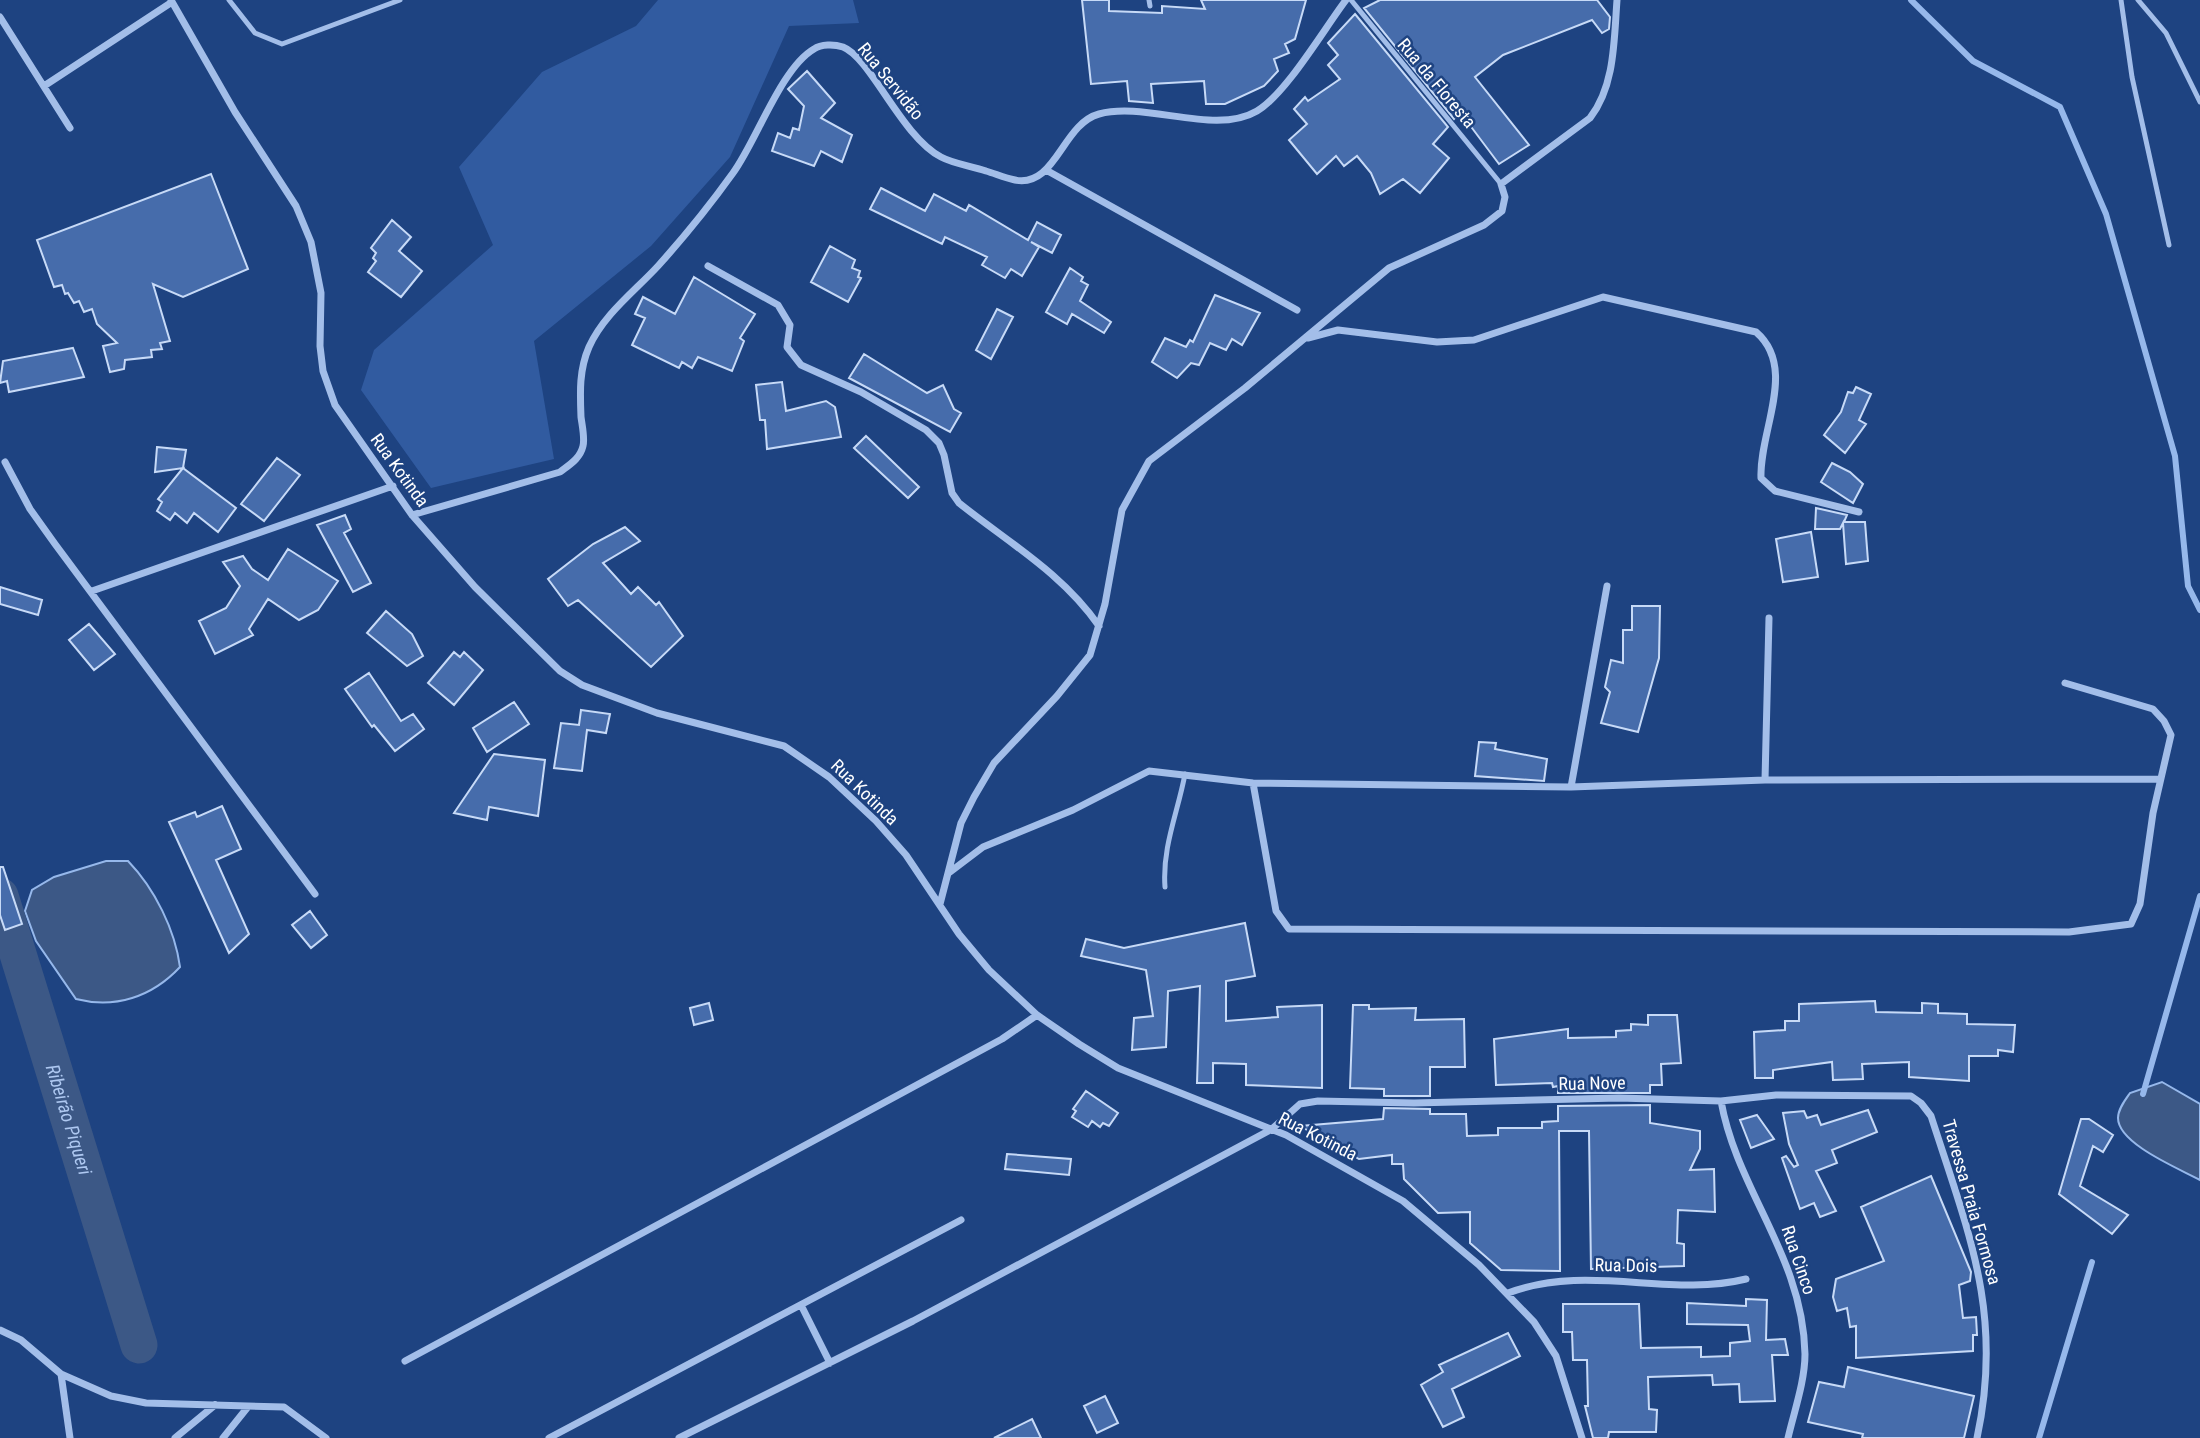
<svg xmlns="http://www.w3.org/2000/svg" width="2200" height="1438" viewBox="0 0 2200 1438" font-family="'Roboto Condensed',sans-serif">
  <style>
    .green { fill: #315ba0 }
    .water { fill: #3c5886; stroke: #96b8eb; stroke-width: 2 }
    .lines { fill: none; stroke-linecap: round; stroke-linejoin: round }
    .stream { stroke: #96b8eb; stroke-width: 6 }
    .river { stroke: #3c5886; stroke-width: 37 }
    .building { fill: #466cab; stroke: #c7daf7; stroke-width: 2 }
    .lane { stroke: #a3bee9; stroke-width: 5 }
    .street { stroke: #a3bee9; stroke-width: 7 }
    .labels { text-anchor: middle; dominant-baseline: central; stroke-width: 5; stroke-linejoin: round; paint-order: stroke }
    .street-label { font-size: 18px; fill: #fff; stroke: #1e4381 }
    .water-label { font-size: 19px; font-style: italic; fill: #aec8f1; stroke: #1e4381 }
  </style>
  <rect width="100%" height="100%" fill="#1e4381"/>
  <path class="green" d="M658,0H853L859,23L789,26L730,157L651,246L534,341L554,459L431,488L361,390L374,350L493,245L459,167L542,72L636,26Z"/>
  <path class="water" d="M106,861H128C155,889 175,930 180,967C152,997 115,1009 76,999L36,941L25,911L32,890L54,877Z
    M2162,1082L2200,1104V1180C2180,1169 2118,1144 2118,1118C2118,1109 2125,1100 2130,1093Z"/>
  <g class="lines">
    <path class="stream" d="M1911,0L1973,61L2060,107L2106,214L2175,456L2188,586L2200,610
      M2143,1094L2200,896
      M2039,1438L2092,1262"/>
    <path class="river" id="s1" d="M0,896L139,1345"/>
  </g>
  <path class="building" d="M1082,0H1109V11L1162,13V6L1205,9L1201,0H1306L1295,39L1285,44L1289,53L1274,59L1278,71L1264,86L1225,104H1206L1204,81L1151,84L1153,103L1129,101L1127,81L1091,84Z
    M1380,0H1597L1610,17L1609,29L1602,33L1592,20L1503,55L1475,77L1529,145L1499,164L1460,112L1454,119L1364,8Z
    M1355,14L1448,127L1433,144L1449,158L1420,193L1403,179L1380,194L1371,173L1357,156L1344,166L1336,156L1317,174L1289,140L1307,124L1294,109L1305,97L1308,101L1340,79L1328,65L1338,55L1328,43Z
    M807,71L835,103L821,118L852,135L842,162L821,151L814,166L772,151L778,133L790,138L793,128L799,130L804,106L788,89Z
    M211,174L248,269L183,297L153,284L170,341L160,343L162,349L151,350L152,357L125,360L124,369L110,372L103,346L117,343L97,324L92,309L84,312L79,301L74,303L68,293L65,294L62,285L54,287L37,240Z
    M881,188L925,211L934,194L966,211L969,205L1028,240L1037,222L1061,235L1052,253L1031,242L1039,247L1022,276L1011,269L1005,278L982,265L987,257L945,237L942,244L870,209Z
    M392,220L411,237L399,251L422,271L401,297L368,272L376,261L373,258L376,253L371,248Z
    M830,246L855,260L852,268L860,271L858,277L861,278L848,302L811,282Z
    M1070,268L1083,277L1081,281L1088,285L1080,301L1111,322L1104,333L1072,314L1067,324L1046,312Z
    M694,277L755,314L740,338L744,341L732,371L698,357L692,368L682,362L679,368L632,345L645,318L635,314L643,297L675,314Z
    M1215,295L1260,313L1242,345L1232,339L1226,350L1210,343L1199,365L1191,363L1177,378L1152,362L1165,338L1186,347L1190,340L1193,342Z
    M997,309L1013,317L991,359L976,350Z
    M73,348L84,377L9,392L7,381L0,383L3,361Z
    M864,354L927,393L943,385L954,409L961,413L950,432L849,378Z
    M782,382L786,411L826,401L835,407L841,437L767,449L765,420H760L756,385Z
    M1856,387L1871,394L1859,420L1866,424L1845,453L1824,435L1841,412L1848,392L1853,393Z
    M866,436L919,487L908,498L854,448Z
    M157,447L186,450L183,468L236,508L218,532L194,513L187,523L175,513L170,520L157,511L162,502L158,499L183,468L155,472Z
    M277,458L300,475L264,521L241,504Z
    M1832,463L1850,472L1863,484L1853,503L1821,482Z
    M1816,508L1847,515L1844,522H1865L1868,561L1846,564L1843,523L1840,529H1815Z
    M345,515L351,529L344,533L371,583L353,592L317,525Z
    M625,527L640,541L603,563L631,594L638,587L656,605L659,602L683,636L651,667L578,600L568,606L548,579L593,544Z
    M1811,532L1818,577L1783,582L1776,539Z
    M288,549L338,581L318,610L299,620L268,599L249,629L253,635L215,654L199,621L226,608L240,586L223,562L243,556L252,569L268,580Z
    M0,587L42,600L38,615L0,604Z
    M1632,606H1660L1659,658L1638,732L1601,723L1610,692L1605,687L1611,660L1623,663V630H1632Z
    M386,611L412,634L423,656L407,666L367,633Z
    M89,624L115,654L94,670L69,640Z
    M454,652L460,657L464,652L483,670L454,705L428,683Z
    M369,673L401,721L413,714L424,729L395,751L374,725L372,727L345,689Z
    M514,702L529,724L487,752L473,728Z
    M581,710L610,714L606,733L587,730L582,771L554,768L561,723L579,725Z
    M1479,742L1496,743L1495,749L1547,759L1544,781L1475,776Z
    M494,754L545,760L538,816L489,807L487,820L454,813Z
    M222,806L241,849L216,860L249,934L229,953L169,822L195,812L197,817Z
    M0,867H3L22,924L5,930L0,915Z
    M310,911L327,935L311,948L292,925Z
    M1245,923L1255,976L1226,981V1021L1278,1017L1277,1007L1322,1005V1088L1246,1085V1064L1213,1063V1083H1197L1200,986L1168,991L1166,1047L1132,1050L1134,1018L1153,1016L1146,970L1081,956L1086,939L1124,948Z
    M1875,1001L1876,1012L1922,1013V1003L1938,1004V1013L1967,1014V1024L2015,1025L2013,1052L1998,1050V1056H1969V1081L1909,1077V1062L1862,1064L1863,1079L1833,1080L1832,1062L1773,1070V1078H1755L1754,1032L1785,1030V1021H1799V1004Z
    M709,1003L713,1020L694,1025L690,1008Z
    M1353,1005H1369V1009L1416,1008L1415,1020L1464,1019L1465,1067H1430V1096H1384V1089L1350,1088Z
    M1648,1015H1677L1681,1063L1661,1064L1662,1085H1650V1093H1558V1086L1553,1087L1552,1083L1496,1085L1494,1039L1568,1029V1038L1616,1037V1031L1631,1030V1024L1648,1025Z
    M1086,1091L1118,1113L1109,1126L1103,1123L1100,1127L1092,1121L1088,1127L1072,1117L1076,1111L1073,1109Z
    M1650,1105V1123L1700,1131V1149L1690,1170L1714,1169L1715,1212L1678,1210L1677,1243L1684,1244V1266L1591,1269L1589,1131H1559L1560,1271L1501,1270L1470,1243V1212L1438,1213L1404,1179L1403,1164H1392V1155L1359,1159L1300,1126L1383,1119L1384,1108L1430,1109V1114H1466L1467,1136L1498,1135V1128H1542V1122L1558,1121V1106Z
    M1868,1110L1877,1132L1832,1150L1837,1163L1816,1171L1836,1211L1820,1217L1814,1203L1800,1209L1782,1158L1786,1156L1794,1167L1798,1165L1789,1144L1783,1113L1804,1111L1807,1118L1817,1115L1821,1125Z
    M1757,1115L1774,1139L1751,1148L1740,1120Z
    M2081,1119H2089L2113,1135L2103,1152L2093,1146L2080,1186L2128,1215L2112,1234L2059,1194Z
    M1007,1154L1071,1159L1069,1175L1005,1169Z
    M1931,1176L1971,1272L1970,1281L1959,1285L1963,1318L1976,1317L1977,1335H1973V1351L1856,1358V1326L1850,1327L1847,1308L1837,1311L1833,1297L1836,1279L1884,1261L1861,1207Z
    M1746,1299L1767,1300L1766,1340L1785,1339L1788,1355H1772L1775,1401L1740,1402L1739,1384L1713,1385L1712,1375L1648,1377L1649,1409L1657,1410L1656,1432H1609L1608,1438H1593L1585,1406H1588L1587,1360H1573L1572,1332H1563V1304H1639L1641,1348L1701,1347V1357L1730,1356V1343L1750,1341L1748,1325L1687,1324V1303L1746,1306Z
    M1508,1333L1520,1356L1452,1389L1464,1417L1443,1427L1421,1385L1443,1372L1439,1365Z
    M1848,1367L1974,1396L1964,1438H1862L1863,1434L1808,1422L1819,1382L1844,1387Z
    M1105,1396L1118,1423L1097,1433L1084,1406Z
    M1032,1419L1041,1438H994Z"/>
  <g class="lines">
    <path class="lane" d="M229,0L255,33L282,44L400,0
      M1149,0L1150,6
      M1351,0L1501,184
      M2121,0L2132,77L2169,245
      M2138,0L2166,33L2200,102
      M1165,887C1162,847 1178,812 1185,774"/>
    <path class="street" d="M171,0L235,112L296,206L311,242L321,293L320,346L323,371L335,405L412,515L475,587L560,671L582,685L657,713L784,746L829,777L876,821L906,855L959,934L989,970L1037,1015L1079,1044L1118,1068L1286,1135L1403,1201L1479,1265L1534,1322L1556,1356L1582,1438
      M0,17L70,128
      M44,86L172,2
      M1046,170L1297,310
      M708,266L778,305L790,325L787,347L801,365L861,392L926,430L939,443L944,455L952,493L959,503C1009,543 1062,573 1099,626
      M1308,338L1338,330L1437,342L1474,340L1603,297L1756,332C1798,368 1759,431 1761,478L1775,491L1859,512
      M5,462L30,509L55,544L315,894
      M412,515L560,472C569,465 580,459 583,446C585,438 582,425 581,417C580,392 579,370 589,347C604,314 635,291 658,266C685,236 710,205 733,173C756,142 781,68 814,49C821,44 834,44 843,47C871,58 901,136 941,157C954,164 972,166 986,171C996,174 1005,178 1015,180C1056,188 1062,124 1099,114C1146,101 1215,136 1257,111C1286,94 1324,29 1346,0
      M92,591L393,486
      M1765,780L1769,618
      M1253,783L1276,911L1289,929L2069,932L2131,924L2140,904L2153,813L2171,735L2164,721L2153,709L2065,683
      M1571,787L1607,586
      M950,872L983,847L1073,810L1149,771L1253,783L1571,787L1765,780L2159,779
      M940,904L961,823L974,797L994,763L1057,696L1090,655L1105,604L1122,510L1149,461L1245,388L1389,268L1484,225L1502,211L1505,197L1501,184L1590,118C1615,86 1614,40 1617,0
      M1721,1101C1737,1191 1803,1256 1805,1354C1805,1381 1794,1412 1788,1438
      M1508,1293C1588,1263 1669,1298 1746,1279
      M801,1305L830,1363
      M0,1330L21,1340L61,1374L111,1396L146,1403L284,1407L326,1438
      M405,1361L1002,1039L1037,1015
      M61,1374L70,1438
      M175,1438L215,1405
      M223,1438L247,1408
      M549,1438L961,1220
      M679,1438L913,1321L1272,1129L1300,1104L1318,1101L1414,1103L1619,1098L1721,1101L1776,1095L1911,1096L1921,1103L1931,1116C1968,1231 2004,1314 1977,1438"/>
  </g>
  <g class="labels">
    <g class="street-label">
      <text transform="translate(891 81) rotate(51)">Rua Servidão</text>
      <text transform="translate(1437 83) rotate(50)">Rua da Floresta</text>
      <text transform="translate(400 470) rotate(54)">Rua Kotinda</text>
      <text transform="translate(865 792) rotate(44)">Rua Kotinda</text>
      <text transform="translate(1592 1083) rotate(-1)">Rua Nove</text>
      <text transform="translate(1318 1136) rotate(27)">Rua Kotinda</text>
      <text transform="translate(1972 1202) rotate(74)">Travessa Praia Formosa</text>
      <text transform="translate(1799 1260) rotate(71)">Rua Cinco</text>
      <text transform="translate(1626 1265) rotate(1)">Rua Dois</text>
    </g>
    <g class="water-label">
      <text stroke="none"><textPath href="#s1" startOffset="234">Ribeirão Piqueri</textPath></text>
    </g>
  </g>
</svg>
